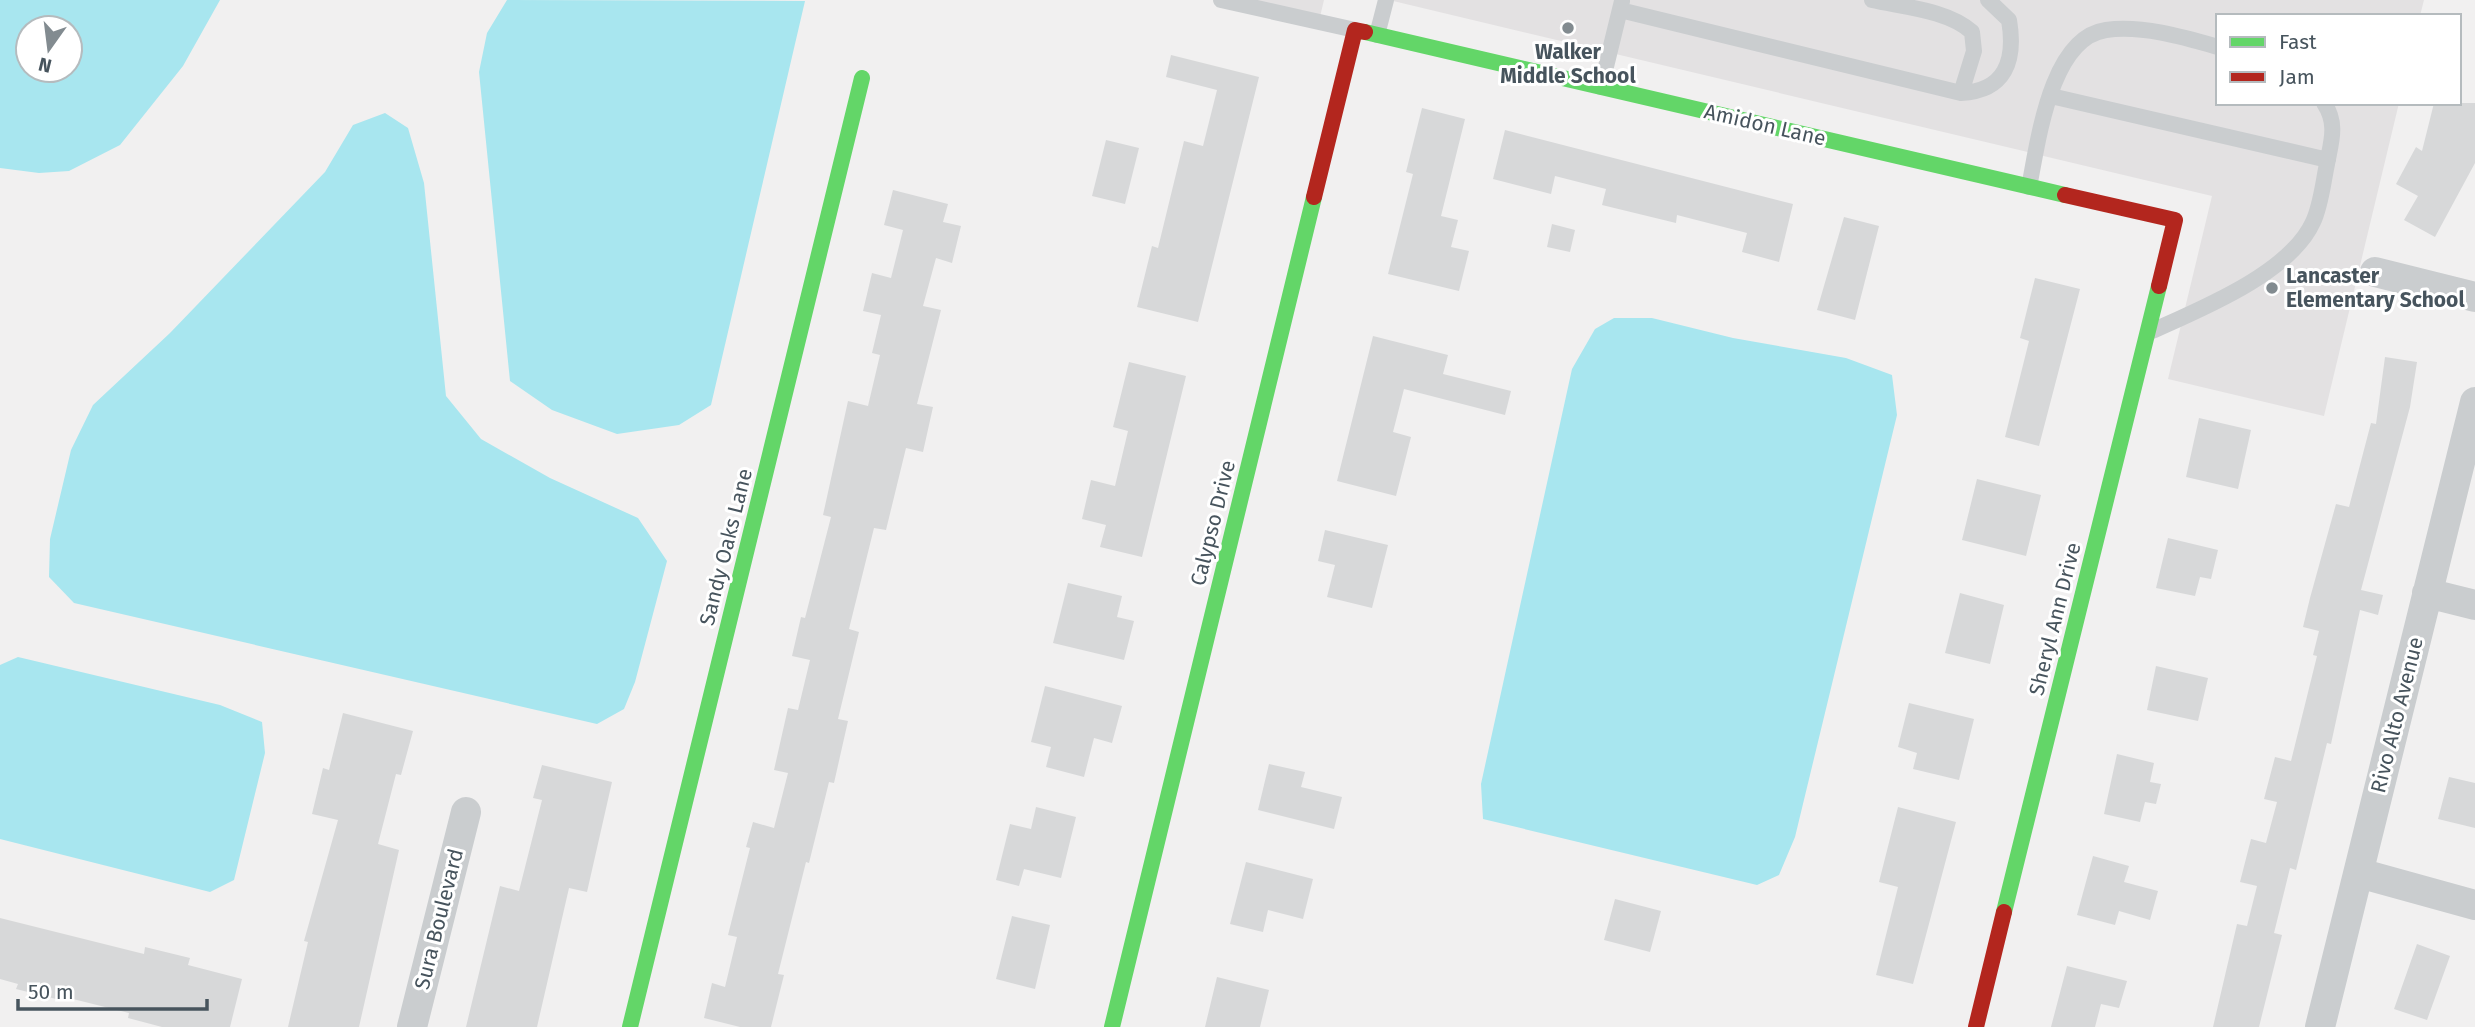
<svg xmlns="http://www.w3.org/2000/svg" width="2475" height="1027" viewBox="0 0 2475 1027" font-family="'Fira Sans',sans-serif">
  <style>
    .education { fill: #e3e1e2 }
    .water { fill: #a8e6ef; fill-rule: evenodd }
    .building { fill: #d7d8d9 }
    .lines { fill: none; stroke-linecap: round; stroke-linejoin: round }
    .lane { stroke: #cacdcf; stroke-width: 16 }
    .street { stroke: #cacdcf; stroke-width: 30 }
    .fast { stroke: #63d668; stroke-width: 16 }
    .jam { stroke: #b3261e; stroke-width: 16 }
    .poi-dot { fill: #828b90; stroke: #fff; stroke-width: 2.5 }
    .labels { text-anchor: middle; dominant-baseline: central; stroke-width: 6; stroke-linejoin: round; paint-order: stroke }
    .poi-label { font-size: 21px; font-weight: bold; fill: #47545d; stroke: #fff }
    .street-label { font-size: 21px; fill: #47545d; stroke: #fff }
  </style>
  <rect width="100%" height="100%" fill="#f1f0f0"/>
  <path class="education" d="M1234,0H1324L1319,21Z
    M1389,0H2424L2420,16H2218V103H2399L2324,416L2168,379L2212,196Z"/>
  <path class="water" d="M0,0H220L183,66L120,145L69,171L39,173L0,168ZM70,28V70H28V28Z
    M507,0L805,1L711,405L679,425L617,434L552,410L510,381L479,72L487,33Z
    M385,113L408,128L424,183L446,396L481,439L550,478L638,518L667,561L635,682L624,709L597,724L74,603L49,577L50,539L71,450L93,405L170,333L325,172L353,125Z
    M1614,318H1652L1733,338L1846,358L1892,375L1897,415L1795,837L1779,875L1757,885L1483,819L1481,784L1572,369L1595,329Z
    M18,657L220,705L262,722L265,753L234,880L210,892L0,839V665Z"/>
  <path class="building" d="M1171,55L1259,77L1198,322L1137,307L1152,246L1158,248L1184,141L1203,146L1217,90L1166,77Z
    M2434,103H2475V163L2435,237L2404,220L2418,196L2396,184L2416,147L2422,151Z
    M1422,108L1465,119L1441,216L1458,220L1451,247L1469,251L1459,291L1388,274L1413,174L1406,172Z
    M1505,130L1793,204L1779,262L1742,252L1747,233L1677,215L1676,223L1602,205L1606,189L1555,176L1551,194L1493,179Z
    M1106,140L1139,148L1125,204L1092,196Z
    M893,190L948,204L943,222L961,226L952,263L936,258L923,306L941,310L917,404L933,407L923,452L906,448L886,530L874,528L849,629L859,632L838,719L848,721L834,783L829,782L809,863L806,862L778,974L784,975L771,1027H740L704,1018L712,983L725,987L737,937L728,935L750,848L746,847L753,822L774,828L788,773L774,770L788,708L798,710L810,660L792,656L801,617L805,618L831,517L823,515L848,401L868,406L880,355L872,353L881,315L863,311L872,273L891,278L903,230L884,225Z
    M1844,217L1879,226L1855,320L1817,310Z
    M1552,224L1575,230L1570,252L1547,247Z
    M2035,278L2080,289L2039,446L2005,437L2029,341L2020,338Z
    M1373,336L1448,355L1443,374L1511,391L1505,415L1404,389L1393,432L1411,437L1396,496L1337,481Z
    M2385,357L2417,362L2410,407L2361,590L2383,595L2378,615L2360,610L2331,744L2327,743L2296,870L2290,868L2274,933L2282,935L2259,1027H2213L2237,924L2247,926L2257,886L2240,882L2251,839L2266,843L2277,802L2264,799L2275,757L2291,761L2317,656L2313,655L2319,631L2303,627L2310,598L2336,504L2349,507L2371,423L2376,424Z
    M1129,362L1186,376L1142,557L1100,547L1106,525L1082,519L1091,480L1115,486L1128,431L1113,427Z
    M2199,418L2251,430L2238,489L2186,477Z
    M1977,479L2041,495L2026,556L1962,540Z
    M1325,530L1388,545L1372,608L1327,597L1335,565L1318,561Z
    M2168,538L2218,550L2211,579L2200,577L2195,596L2156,588Z
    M1068,583L1122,596L1117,617L1134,621L1124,660L1053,643Z
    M1960,593L2004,605L1990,664L1945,653Z
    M2156,666L2208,678L2198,721L2147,710Z
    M1045,686L1122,706L1112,743L1094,738L1084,777L1046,767L1051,747L1031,742Z
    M1909,703L1974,719L1959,780L1913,769L1917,753L1898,747Z
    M343,713L413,731L401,775L396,774L378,844L399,850L359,1027H288L308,942L304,941L338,820L312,814L323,768L329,770Z
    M2117,754L2154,763L2150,782L2161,784L2156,804L2145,802L2140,822L2104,814Z
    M1269,764L1305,772L1301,787L1342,797L1334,829L1258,810Z
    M542,765L612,782L587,892L569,888L537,1027H466L500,886L519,891L542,800L533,798Z
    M2449,777L2475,783V828L2438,819Z
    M1036,807L1076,817L1061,878L1024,869L1019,886L996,880L1010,824L1031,829Z
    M1898,807L1956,822L1913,984L1876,975L1898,887L1879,882Z
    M2093,856L2129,866L2124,882L2158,891L2150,920L2119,911L2115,925L2077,915Z
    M1246,862L1313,879L1303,919L1268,910L1263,932L1230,924Z
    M1615,899L1661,911L1650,952L1604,940Z
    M1012,916L1050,925L1035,989L996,979Z
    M0,918L144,954L145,947L190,958L188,965L242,979L230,1027H162L128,1018L129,1013L61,996L60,1000L16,989L18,984L0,979Z
    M2417,944L2450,956L2427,1020L2394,1009Z
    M2067,966L2127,981L2119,1008L2101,1004L2095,1027H2051Z
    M1217,977L1269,990L1260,1027H1205Z"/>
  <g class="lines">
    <path class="lane" d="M1221,0L1355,30
      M1872,0C1903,7 1948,10 1972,32L1974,51L1961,93
      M1620,10L1961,93C2005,91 2016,61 2009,20L1988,0
      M1377,35L1386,0
      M1601,87L1622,1
      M2051,96L2328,160
      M2029,187C2038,143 2050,38 2106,30C2142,25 2183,37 2218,47
      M2152,331C2201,309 2290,273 2313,222C2321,205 2323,183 2327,164C2331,142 2338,124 2324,103"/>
    <path class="street" d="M2375,272L2475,297
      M2427,593L2475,605
      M2359,873L2475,905
      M412,1027L466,812
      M2320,1027L2475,402"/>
    <path class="fast" d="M1365,32L2065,195
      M2004,912L2159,286
      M630,1027L862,78
      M1112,1027L1314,197"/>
    <path class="jam" d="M2065,195L2175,220L2159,286
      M1314,197L1355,30L1365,32
      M1976,1027L2004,912"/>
  </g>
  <g class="poi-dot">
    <circle cx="1568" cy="28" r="7"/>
    <circle cx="2272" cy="288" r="7"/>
  </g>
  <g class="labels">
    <g class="poi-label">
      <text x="1568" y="52">Walker<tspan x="1568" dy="24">Middle School</tspan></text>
      <text x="2286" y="276" text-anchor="start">Lancaster<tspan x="2286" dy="24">Elementary School</tspan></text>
    </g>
    <g class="street-label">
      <text transform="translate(1765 125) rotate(13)">Amidon Lane</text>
      <text transform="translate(1213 523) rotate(-76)">Calypso Drive</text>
      <text transform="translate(726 547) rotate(-76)">Sandy Oaks Lane</text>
      <text transform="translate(2055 619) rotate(-76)">Sheryl Ann Drive</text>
      <text transform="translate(2397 715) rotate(-76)">Rivo Alto Avenue</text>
      <text transform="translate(439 919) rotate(-76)">Sura Boulevard</text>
    </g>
  </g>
  <rect x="2216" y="14" width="245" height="91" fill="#ffffff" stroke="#b5bbbe" stroke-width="2"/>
  <rect x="2230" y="37" width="35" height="10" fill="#63d668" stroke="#b5bbbe" stroke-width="2"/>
  <text x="2279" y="49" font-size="21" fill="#47545d">Fast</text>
  <rect x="2230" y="72" width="35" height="10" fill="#b3261e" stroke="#b5bbbe" stroke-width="2"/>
  <text x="2279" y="84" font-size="21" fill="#47545d">Jam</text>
  <g transform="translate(49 49) rotate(194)"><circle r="33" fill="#ffffff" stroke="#b5bbbe" stroke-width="2"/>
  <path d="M0-5L12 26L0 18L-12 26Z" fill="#828b90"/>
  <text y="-10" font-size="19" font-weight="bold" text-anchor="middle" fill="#47545d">N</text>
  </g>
  <path d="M18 999v10h189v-10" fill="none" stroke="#47545d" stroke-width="3.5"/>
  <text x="28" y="999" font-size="21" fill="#47545d" stroke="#ffffff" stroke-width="5" paint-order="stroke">50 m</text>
</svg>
